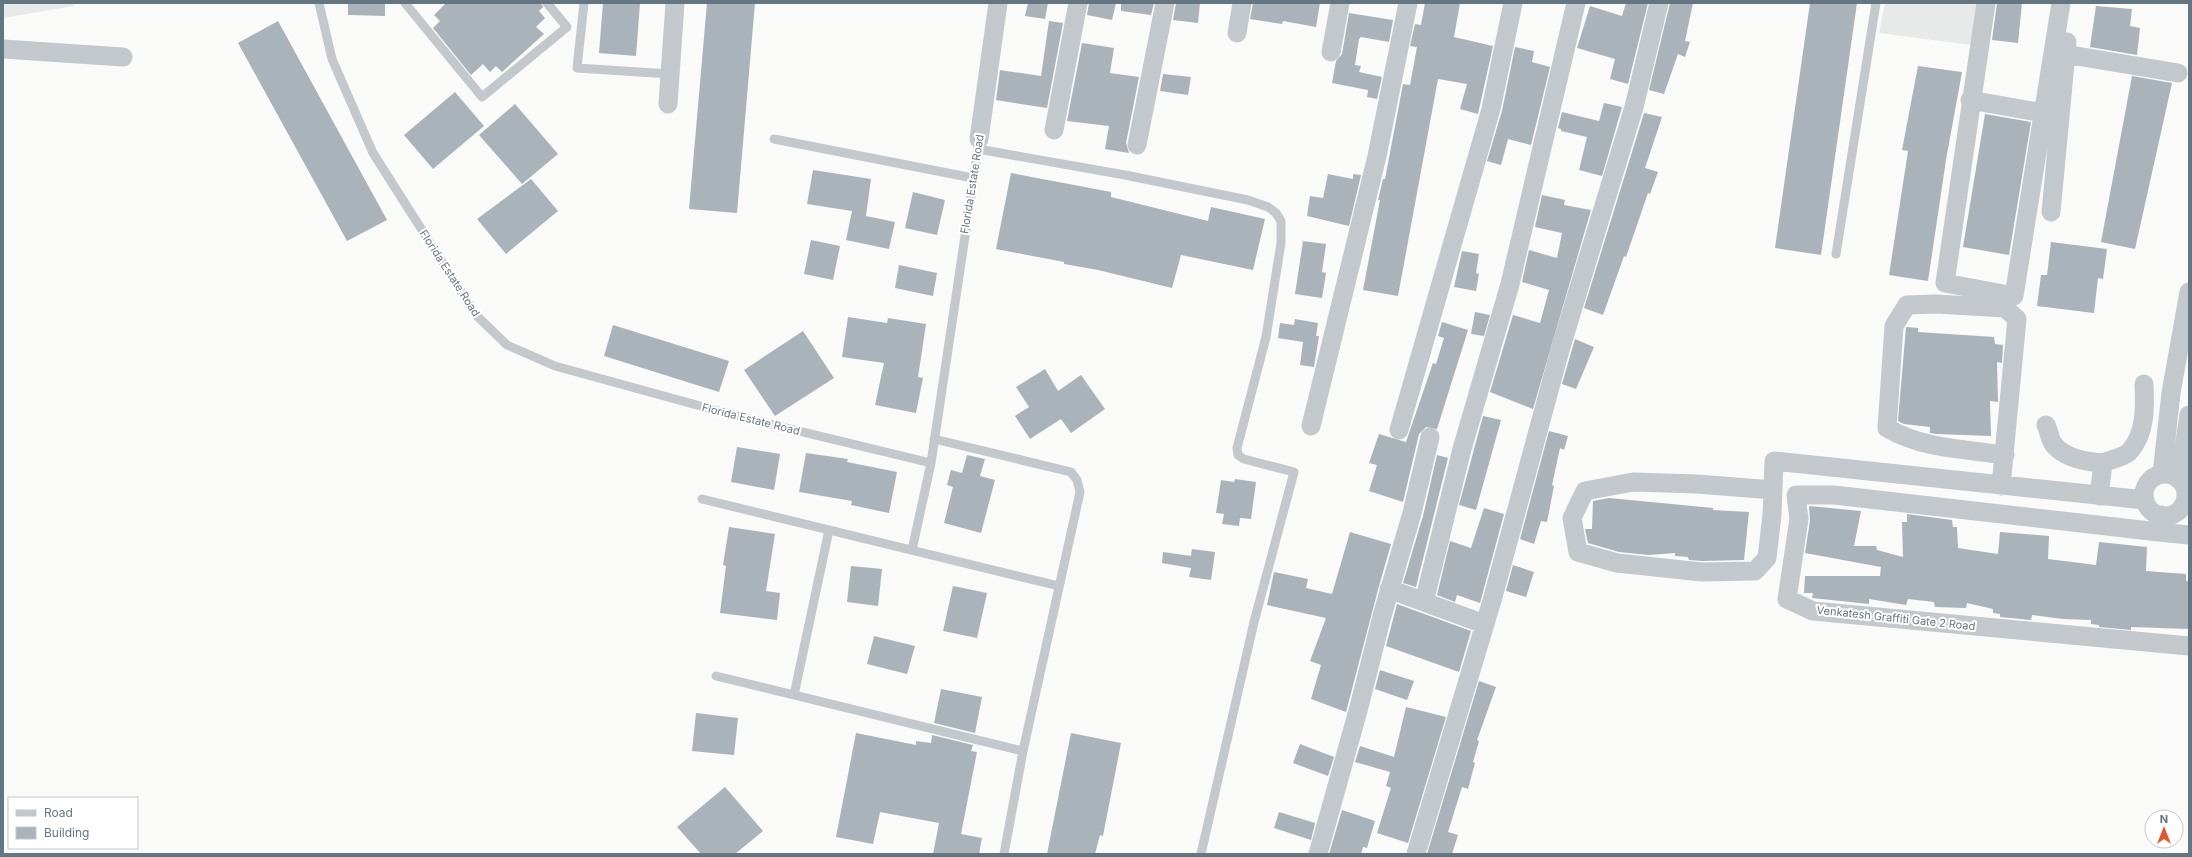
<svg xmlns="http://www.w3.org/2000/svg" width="2192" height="857" viewBox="0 0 2192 857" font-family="Inter,sans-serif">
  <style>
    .built { fill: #e8e9e9 }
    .building { fill: #aab3b9 }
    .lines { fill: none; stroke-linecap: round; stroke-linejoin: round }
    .lane { stroke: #c3c8cc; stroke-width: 9 }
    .street { stroke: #c3c8cc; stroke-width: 19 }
    .labels { text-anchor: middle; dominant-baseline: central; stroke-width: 4; stroke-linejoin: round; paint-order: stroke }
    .street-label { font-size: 11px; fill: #657683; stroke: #fff }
  </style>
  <rect width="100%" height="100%" fill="#fafaf8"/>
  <path class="built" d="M3,3H73L74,6L3,18Z
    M1885,3H1979L1971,45L1879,33Z"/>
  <path class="building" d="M348,3H385V16L348,15Z
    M446,3H541L543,7L539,11L545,18L536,27L544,34L502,72L496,66L490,72L483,64L471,75L433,28L440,21L434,15Z
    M603,3H640L636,56L599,53Z
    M707,3H755L737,213L689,209Z
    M1028,3H1048L1045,19L1025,16Z
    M1089,3H1116L1112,20L1087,15Z
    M1121,3H1154L1151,15L1121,11Z
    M1176,3H1200L1198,23L1173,20Z
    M1253,3H1320L1316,27L1283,21L1282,24L1250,19Z
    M1425,3H1460L1454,37L1493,46L1478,114L1460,109L1467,84L1438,79L1398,296L1363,290L1380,200H1378L1383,179H1385L1403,84L1410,85L1417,47L1410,46L1415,24L1421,25Z
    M1626,3H1648L1628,84L1610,79L1615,59L1577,48L1590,6L1622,16Z
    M1670,3H1693L1685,41L1690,42L1685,57L1678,54L1664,94L1649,90Z
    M1810,3H1857L1821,255L1775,248Z
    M1997,3H2022L2018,43L1992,40Z
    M2096,6L2132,9L2130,26L2140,28L2137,55L2090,47Z
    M1349,13L1393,20L1389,42L1361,37L1359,39L1355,65L1361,66L1359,72L1382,77L1377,99L1367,97L1368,90L1332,83L1336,61L1342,54Z
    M278,21L387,220L347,241L238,43Z
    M1049,21L1063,23L1047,108L996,100L1000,70L1041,76Z
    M1082,43L1114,48L1110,73L1139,77L1126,143L1129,153L1105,149L1109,126L1067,121Z
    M1515,47L1534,51L1532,62L1550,67L1531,145L1508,139L1501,165L1487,161L1502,111Z
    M1918,66L1962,72L1946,160L1928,281L1889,275L1908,151L1902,150Z
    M1163,74L1191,77L1188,95L1160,91Z
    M2132,76L2172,83L2135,249L2101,242Z
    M455,92L484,126L433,169L404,135Z
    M1604,103L1622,107L1602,176L1579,170L1587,137L1561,131V129L1558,128L1562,112L1599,121Z
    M515,104L558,154L522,184L479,135Z
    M1644,113L1662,117L1645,168L1658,172L1650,194L1648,193L1626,257L1624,256L1603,315L1584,308Z
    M1985,114L2031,122L2009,255L1963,247Z
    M813,170L871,179L866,216L895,222L889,249L846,240L852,211L807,204Z
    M1011,173L1111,192V197L1208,221L1211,207L1265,219L1253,270L1181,255L1172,288L1098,270L1064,264V262L996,249Z
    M1328,174L1353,179V174L1361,175L1349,226L1307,216L1310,196L1323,198Z
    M531,179L558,211L506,254L477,219Z
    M913,192L945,200L937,235L905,228Z
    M1542,195L1565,200L1564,205L1591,210L1533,409L1490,392L1513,315L1540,323L1549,290L1522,282L1529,250L1557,258L1562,233L1535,227Z
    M811,240L840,246L833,280L804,274Z
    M1303,241L1326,244L1322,272L1326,273L1322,298L1295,294Z
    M2051,242L2107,249L2103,279L2098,278L2094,313L2037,306L2041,275H2047Z
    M1462,251L1479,254L1476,273L1479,274L1476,291L1454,287Z
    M899,265L937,273L933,296L895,288Z
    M1475,312L1490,315L1484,336L1471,334Z
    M848,317L887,323L888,318L926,324L918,377L923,378L916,413L875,405L884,363L842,357Z
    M1295,319L1318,323L1316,336H1319L1314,367L1300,365L1303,342L1278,338L1280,323L1294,325Z
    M1442,322L1468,330L1437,429L1426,427L1419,434L1403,502L1369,491L1377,465L1369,463L1379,434L1406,442L1433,363L1436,364L1444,338L1438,336Z
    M613,325L729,361L719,392L604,356Z
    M1906,327L1918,328V332L1994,337L1995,344L2003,345L2002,363L1997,362L1998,402L1990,401L1991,436L1936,434L1930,433V427L1904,424L1898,421Z
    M803,331L834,378L775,416L744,370Z
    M1575,339L1594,347L1576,389L1562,384Z
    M1045,369L1058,391L1081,375L1105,409L1071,433L1061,419L1030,439L1015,416L1029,407L1016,387Z
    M1483,416L1501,420L1476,510L1459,505Z
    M1549,431L1568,436L1564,450L1560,448L1552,485L1554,486L1547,522L1541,521L1534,544L1520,539Z
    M737,447L780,454L774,490L731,482Z
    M806,453L848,459L847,462L897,472L889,513L851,505L852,501L799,492Z
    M967,455L985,459L980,476L995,480L981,533L944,523L953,487L947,485L951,470L962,473Z
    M1437,455L1448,458L1416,587L1403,583L1423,516Z
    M1235,479L1256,482L1251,519L1240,518L1239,526L1222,524L1224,514L1216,513L1221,480L1234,482Z
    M1609,498L1713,508V510L1749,512L1744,560L1702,561L1689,560L1688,557L1675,556V553L1649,555L1619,552L1588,543L1585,529H1592L1593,501Z
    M1809,506L1861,511L1854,546H1876L1877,550L1903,557L1902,522H1907V514L1952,520L1953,527H1957L1958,548L1998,554L2000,532L2049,536L2048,559L2096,565L2099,542L2147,547L2146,571L2186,574V581H2189V629L2131,627V630L2099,627V625L2091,624V620L2063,619L2032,615L2031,620L2000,617V614L1993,613V609L1967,603L1966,608L1935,607L1934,602L1908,599L1906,605L1869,599V604L1812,598L1813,593H1804L1805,576H1880L1881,567L1805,553L1810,521Z
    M1484,508L1504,514L1480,603L1457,595L1455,602L1437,595L1450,541L1471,548Z
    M729,527L775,534L766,591L780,593L777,620L720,613L726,566L723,565Z
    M1350,532L1391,544L1379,586L1346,712L1311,699L1321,665L1310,661L1326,618L1267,605L1274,572L1308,579L1306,588L1332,594Z
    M1192,549L1215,552L1211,580L1189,577L1191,568L1162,563L1163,552L1191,556Z
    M1513,565L1534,572L1526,597L1506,591Z
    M851,566L882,569L878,606L847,602Z
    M953,586L987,593L977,638L943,631Z
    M1397,604L1471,631L1459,672L1386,646Z
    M874,636L915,646L907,674L867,664Z
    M1380,670L1414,681L1407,700L1375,689Z
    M1479,681L1496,687L1477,740L1479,741L1473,762L1475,763L1468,789L1462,787L1448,832L1458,835L1452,854H1427Z
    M941,689L982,697L975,733L934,723Z
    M1406,707L1446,717L1408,843L1377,833L1391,788L1386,786L1390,772L1355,762L1360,746L1394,757Z
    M696,713L738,718L734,755L692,751Z
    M856,733L916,745V741L931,743L932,735L973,745L971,751L977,752L961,834L982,838L979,854H933L939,823L880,812L873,844L836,837Z
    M1071,733L1121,743L1103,836L1100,835L1095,854H1047Z
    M1300,744L1334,757L1328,776L1293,763Z
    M725,787L763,831L735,854H701L677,827Z
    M1342,810L1375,821L1367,848L1363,847L1361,854H1329Z
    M1279,812L1315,823L1311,840L1274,828Z"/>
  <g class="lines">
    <path class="lane" d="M319,3L332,59L373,153L476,315L507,345L555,366L733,415L931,463
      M405,3L482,97L567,27L547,3
      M584,3L577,68L670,74
      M774,139L973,178
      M978,149L1125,175L1248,200L1268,207L1276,213L1281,221V243L1266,337L1237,448L1238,455L1244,459L1294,472L1254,622L1201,854
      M1836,254L1876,3
      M934,439L1071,472L1077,480L1080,492L1023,751L1004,854
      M702,499L1059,586
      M912,550L931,463L979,143
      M716,676L1023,751
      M794,695L829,530"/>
    <path class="street" d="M1986,3L1945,283L2014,296L2061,3
      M1237,33L1242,3
      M3,49L123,57
      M1331,52L1340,3
      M2065,54L2178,73
      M1970,100L2043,113
      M668,104L675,3
      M1054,130L1078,3
      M979,139L998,3
      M1137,145L1165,3
      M2051,212L2067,42
      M2046,425C2049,431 2050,440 2054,445C2066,459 2087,462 2103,463
      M1311,426L1377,156L1408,3
      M1399,430L1491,109L1513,3
      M2162,474L2171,393L2189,292
      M2144 495a21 21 0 1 1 42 0a21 21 0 1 1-42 0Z
      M2179,480L2189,415
      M2001,486L2017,319L2005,308L1936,304L1907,305L1894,326L1887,428C1923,449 1965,449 2005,455
      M1773,490L1697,484L1633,482L1585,491L1572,518L1578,552L1617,563L1702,572L1755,571L1767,558L1772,515L1774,461L2145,500
      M2099,496L2103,463C2110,460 2124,457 2129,452C2146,434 2145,407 2144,384
      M2162,515L2159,532L1834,495H1796L1799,519L1787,599L1813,611L2189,646
      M2159,532L2189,535
      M1389,589L1484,624
      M1424,602L1462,449L1510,284L1576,3
      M1318,854L1359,707L1382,616L1412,513L1430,437
      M1416,854L1493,597L1560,350L1634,107L1659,3"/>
  </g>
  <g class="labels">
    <g class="street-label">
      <text transform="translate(972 184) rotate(-81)">Florida Estate Road</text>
      <text transform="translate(450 273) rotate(57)">Florida Estate Road</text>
      <text transform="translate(751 419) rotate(14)">Florida Estate Road</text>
      <text transform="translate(1896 618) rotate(6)">Venkatesh Graffiti Gate 2 Road</text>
    </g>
  </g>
  <rect width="2192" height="857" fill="none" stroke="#657683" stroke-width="8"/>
  <rect x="8" y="797" width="130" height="52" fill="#ffffff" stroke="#c1c8cd"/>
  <rect x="16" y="810" width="20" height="6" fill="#c3c8cc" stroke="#c1c8cd"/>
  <text x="44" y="817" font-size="12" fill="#657683">Road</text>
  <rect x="16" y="827" width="20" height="12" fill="#aab3b9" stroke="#c1c8cd"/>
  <text x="44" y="837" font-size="12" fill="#657683">Building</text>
  <g transform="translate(2164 829)"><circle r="19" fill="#ffffff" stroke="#c1c8cd"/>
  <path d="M0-3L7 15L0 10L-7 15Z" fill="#e4572e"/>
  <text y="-6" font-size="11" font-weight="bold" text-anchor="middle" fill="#657683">N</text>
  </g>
</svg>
